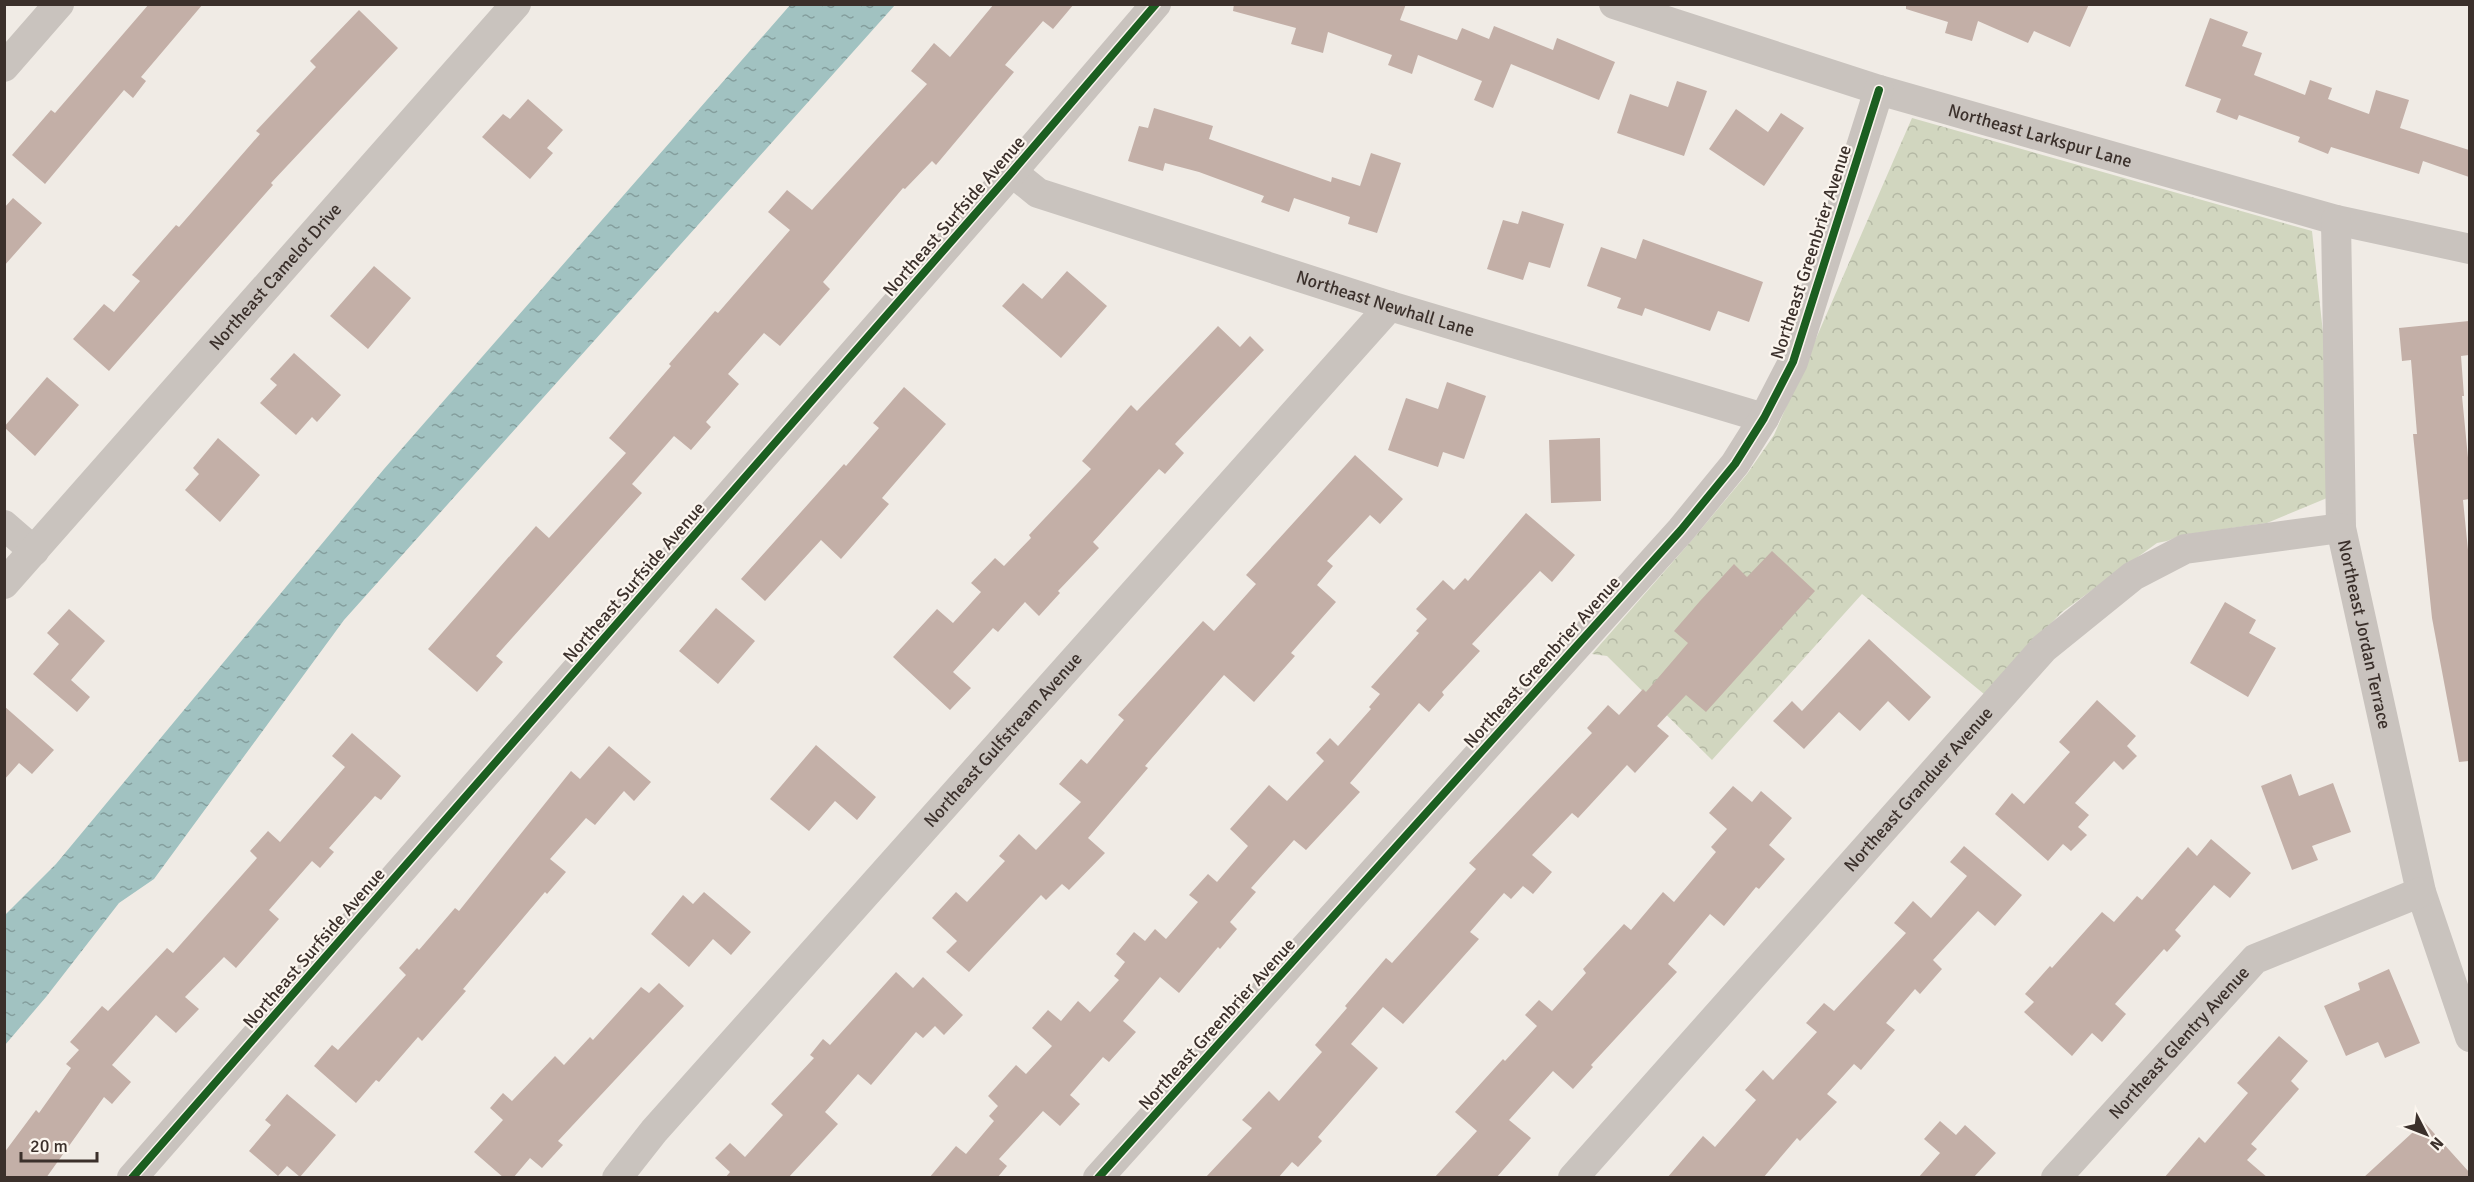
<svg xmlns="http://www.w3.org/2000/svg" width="2474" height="1182" viewBox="0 0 2474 1182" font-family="Signika,sans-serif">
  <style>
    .forest { fill: url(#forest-crowns) }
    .water { fill: url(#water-ripples) }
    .building { fill: #c3afa7 }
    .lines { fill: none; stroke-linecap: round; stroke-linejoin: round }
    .minor { stroke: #c9c3be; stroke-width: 30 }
    .cycleway-casing { stroke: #fbf5ee; stroke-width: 11 }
    .cycleway { stroke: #1b5e20; stroke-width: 8 }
    .labels { text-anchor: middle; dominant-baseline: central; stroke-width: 4.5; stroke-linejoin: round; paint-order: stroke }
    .street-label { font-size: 18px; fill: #3b302b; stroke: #fbf5ee }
  </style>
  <defs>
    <pattern id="forest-crowns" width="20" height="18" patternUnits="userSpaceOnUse" patternTransform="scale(1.5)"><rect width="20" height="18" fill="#d1d6bf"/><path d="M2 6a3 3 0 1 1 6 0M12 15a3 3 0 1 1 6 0" fill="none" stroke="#b4b8a4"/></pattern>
    <pattern id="water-ripples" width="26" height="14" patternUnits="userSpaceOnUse" patternTransform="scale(1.5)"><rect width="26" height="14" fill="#a1c2c1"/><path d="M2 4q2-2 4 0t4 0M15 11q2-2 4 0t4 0" fill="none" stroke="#849e9d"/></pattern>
  </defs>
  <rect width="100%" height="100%" fill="#f0ebe5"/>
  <path class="forest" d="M1912,118L2312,231L2324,342L2327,498L2267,523L2182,535L2167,541L2157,543L2062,612L1984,694L1862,594L1712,760L1607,656L1592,654L1692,540L1747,474L1774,435Z"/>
  <path class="water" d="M791,4L895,5L344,620L154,879L119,903L46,997L5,1045V915L56,864L384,469Z"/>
  <path class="building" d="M149,4H203L141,77L146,81L133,98L124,90L45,184L12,155L51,110L55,113Z
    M994,4H1074L1053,29L1043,21L1005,65L1014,72L936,165L932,161L905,189L903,188L823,282L830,289L780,346L764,333L728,374L739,384L706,422L711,427L691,450L674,436L632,484L642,493L496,656L503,662L477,692L428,649L536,526L549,538L626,453L609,438L671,366L669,364L715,311L718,313L790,230L768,212L787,190L812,210L927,84L911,71L934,43L950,57Z
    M1234,4H1406L1400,20L1457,40L1462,28L1489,39L1494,26L1553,50L1557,38L1615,62L1599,100L1511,64L1493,108L1474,100L1482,81L1418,55L1412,74L1388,65L1392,55L1328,32L1323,53L1291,44L1296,28L1233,11Z
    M1906,4H2089L2070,47L2034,31L2028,43L1978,21L1972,41L1945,33L1948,22L1906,9Z
    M359,10L398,48L271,183L273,185L109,371L73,339L104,304L114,312L140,281L132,275L176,225L179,227L260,134L256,131L316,67L310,61Z
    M2210,18L2248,32L2242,46L2262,53L2254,75L2305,95L2310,80L2332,88L2328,99L2369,114L2376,90L2409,100L2400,128L2469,150V177L2423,161L2419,174L2331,147L2328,154L2298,142L2300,137L2239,115L2237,120L2216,112L2221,99L2185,86Z
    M1677,81L1707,91L1684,156L1617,133L1630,94L1668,107Z
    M528,99L563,130L547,148L553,153L530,179L482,137L503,114L510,119Z
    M1154,108L1213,126L1209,139L1331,182L1332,177L1360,186L1371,153L1401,163L1377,233L1348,224L1350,217L1294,198L1289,212L1261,202L1264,196L1199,172L1165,163L1163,171L1128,161L1139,126L1148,128Z
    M1736,109L1768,132L1781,113L1804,128L1764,186L1709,149Z
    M13,198L42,223L4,266V208Z
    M1522,211L1564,224L1550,268L1529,262L1523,280L1487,269L1503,220L1518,224Z
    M1643,239L1763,282L1749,322L1718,311L1710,331L1645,308L1642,316L1617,308L1621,298L1587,286L1601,247L1636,259Z
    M374,266L411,298L368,349L330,316Z
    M1067,271L1107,306L1061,358L1002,306L1023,283L1042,299Z
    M2469,321V355L2461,356L2464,396H2462L2469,468V499L2463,500L2469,560V761L2459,762L2432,618L2413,434H2417L2411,360L2402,361L2399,328Z
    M1218,326L1240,347L1250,336L1264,350L1175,444L1184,453L1165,474L1159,469L1093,542L1099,548L1058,591L1060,593L1039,616L1025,602L998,632L993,628L953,672L971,688L950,710L893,657L937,609L953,623L981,592L971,583L995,558L1004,566L1031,538L1029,535L1091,469L1082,461L1131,405L1137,411Z
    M294,353L341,395L317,422L312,417L296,435L260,403L277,385L270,379Z
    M47,377L79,405L35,456L4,427Z
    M1447,382L1486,396L1464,459L1443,452L1438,467L1388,450L1406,398L1438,409Z
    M904,387L946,424L882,498L889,504L841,559L821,540L765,601L741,579L844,464L846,466L879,428L873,423Z
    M218,438L260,475L220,522L185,490L199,474L193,468Z
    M1600,438L1601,501L1551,503L1549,440Z
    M1355,455L1403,499L1380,524L1370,515L1327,561L1333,566L1317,585L1336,602L1291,653L1295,656L1254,702L1224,675L1145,766L1148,768L1088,838L1105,853L1069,890L1062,884L1046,900L1041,895L969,972L946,952L957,941L932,918L956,892L967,902L1005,861L999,856L1019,834L1036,850L1081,802L1059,784L1081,759L1087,764L1124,720L1118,715L1203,621L1214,631L1256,584L1246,575Z
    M1526,513L1575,555L1552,582L1540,571L1472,644L1480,651L1442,692L1444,695L1429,712L1419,703L1350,783L1360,792L1306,850L1294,840L1251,888L1256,892L1230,922L1237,929L1220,949L1218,947L1179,993L1160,977L1123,1021L1136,1032L1109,1062L1103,1057L1070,1095L1080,1104L1060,1126L1043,1111L999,1159L1007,1166L997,1178H929L956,1146L966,1154L994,1121L989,1116L998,1106L988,1096L1016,1065L1026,1074L1052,1046L1032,1028L1048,1010L1061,1021L1078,1001L1090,1012L1119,980L1114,976L1125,962L1116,954L1134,932L1145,941L1155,929L1166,939L1198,902L1189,895L1208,874L1217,882L1248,846L1230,829L1269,785L1287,801L1324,761L1316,753L1330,738L1338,746L1371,709L1369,707L1380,694L1371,687L1419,633L1416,631L1427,619L1416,609L1443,580L1454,590L1465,578L1468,581Z
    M1772,551L1815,591L1706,712L1686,695L1657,726L1669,736L1635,773L1627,765L1578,818L1572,813L1532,855L1552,872L1533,894L1523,886L1511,899L1504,893L1470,932L1479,939L1403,1024L1383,1007L1351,1044L1378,1068L1318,1137L1322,1141L1298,1167L1292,1162L1278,1178H1205L1252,1128L1242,1120L1269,1091L1279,1101L1322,1052L1315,1045L1347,1008L1345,1006L1386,958L1392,963L1476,869L1469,863L1592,733L1587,728L1608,705L1619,715L1643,689L1646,692L1688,643L1674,631L1700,601L1734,564L1747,577Z
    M2225,602L2256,620L2249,633L2276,648L2248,697L2190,663Z
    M716,608L755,641L718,684L679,651Z
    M69,609L105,641L71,680L90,697L77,712L33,674L59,644L47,633Z
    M1869,639L1931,697L1909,721L1888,701L1860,731L1839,712L1804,749L1773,721L1792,701L1802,711Z
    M2097,700L2136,736L2127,746L2137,756L2123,770L2114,761L2075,803L2089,815L2078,827L2087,835L2071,851L2063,844L2048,861L1995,814L2012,793L2024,804L2070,752L2059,742Z
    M4,706L54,750L32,774L19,763L4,780Z
    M352,733L401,776L381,800L375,796L329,848L334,852L320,868L312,861L269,910L279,919L236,968L224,957L185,997L199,1009L176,1033L156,1015L112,1065L131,1082L112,1104L104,1097L46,1178H4V1153L36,1110L39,1113L71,1068L66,1064L79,1050L70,1042L102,1006L108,1011L167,948L173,953L257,858L250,851L268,831L280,842L345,767L332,756Z
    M816,745L876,797L857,820L835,801L809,831L770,799Z
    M609,746L651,782L634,801L624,791L595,825L586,818L550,859L566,872L547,894L545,892L463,989L466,991L422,1041L418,1037L379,1082L376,1080L356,1103L314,1066L332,1045L338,1050L406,975L399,968L417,948L419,950L455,908L459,911L571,771L580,779Z
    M2291,774L2299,796L2333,783L2351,832L2312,846L2318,860L2292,870L2261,786Z
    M1733,786L1752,802L1761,791L1792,818L1769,845L1785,859L1759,889L1756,887L1724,926L1710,914L1668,964L1677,972L1591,1065L1593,1067L1573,1089L1553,1071L1509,1120L1531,1138L1496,1178H1434L1477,1131L1455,1112L1503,1059L1505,1061L1537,1026L1525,1015L1539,1000L1552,1011L1586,973L1583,969L1624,924L1631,930L1663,892L1674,902L1716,852L1711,847L1727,829L1709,813Z
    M2211,839L2251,873L2230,898L2214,885L2175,930L2181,936L2167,952L2164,949L2115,1004L2126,1014L2102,1042L2092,1033L2072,1056L2024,1012L2034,1002L2025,994L2050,966L2052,968L2102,912L2114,922L2137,896L2142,900L2188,847L2197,856Z
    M1964,846L2022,895L1995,926L1978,911L1933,960L1942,969L1920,994L1915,989L1886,1023L1895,1030L1861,1070L1854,1064L1827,1094L1837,1102L1800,1141L1797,1138L1763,1178H1667L1703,1136L1715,1147L1756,1100L1745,1090L1763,1070L1773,1080L1817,1032L1806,1023L1824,1003L1834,1011L1906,933L1894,923L1913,901L1931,918L1967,876L1950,862Z
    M704,892L751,932L731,955L713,939L689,967L651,934L683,895L693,904Z
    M2389,969L2420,1043L2385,1058L2378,1042L2346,1056L2324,1006L2360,990L2358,983Z
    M896,972L913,988L923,977L963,1015L944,1035L935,1026L923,1038L916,1032L871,1085L858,1074L825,1112L838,1124L788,1178H725L730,1172L715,1158L730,1143L745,1157L783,1115L771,1104L814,1058L810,1055L823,1039L830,1045Z
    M659,983L684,1006L558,1141L563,1145L542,1168L530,1158L513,1178H504L474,1152L503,1120L490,1108L503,1093L512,1101L555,1056L564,1065L590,1037L593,1040L641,987L649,993Z
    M2279,1036L2308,1061L2291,1081L2299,1089L2251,1144L2257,1149L2247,1160L2268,1178H2164L2199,1137L2205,1143L2248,1093L2237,1083Z
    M287,1094L336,1135L300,1177L287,1166L278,1176L249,1151L271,1125L265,1120Z
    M1940,1121L1956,1135L1965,1125L1996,1153L1973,1178H1918L1940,1153L1924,1139Z
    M2424,1122L2469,1172V1178H2363Z"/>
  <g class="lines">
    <g class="minor">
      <path id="s1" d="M1614,4L1879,90L2336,220L2470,249"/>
      <path d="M4,67L59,4"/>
      <path id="s2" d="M1012,172L1038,193L1390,306L1764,418"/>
      <path id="s3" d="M2336,220L2341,528L2421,892L2470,1037"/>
      <path d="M4,525L34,551"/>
      <path id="s4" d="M4,584L516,4"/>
      <path d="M132,1178L1012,172L1156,4"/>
      <path id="s5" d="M617,1178L654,1131L1390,306"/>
      <path d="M1098,1178L1681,530L1735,464L1764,418L1793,362L1879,90"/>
      <path id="s6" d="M1573,1178L2044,648L2133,576L2185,549L2341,528"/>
      <path id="s7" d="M2056,1178L2255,959L2421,892"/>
    </g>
    <g class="cycleway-casing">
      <path id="cycleway" d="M132,1178L1012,172L1156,4
        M1098,1178L1681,530L1735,464L1764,418L1793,362L1879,90"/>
    </g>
    <use href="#cycleway" class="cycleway"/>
  </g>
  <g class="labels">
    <g class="street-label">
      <text stroke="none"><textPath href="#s1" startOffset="446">Northeast Larkspur Lane</textPath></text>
      <text transform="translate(954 216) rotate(-49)">Northeast Surfside Avenue</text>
      <text transform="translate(1811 252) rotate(-72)">Northeast Greenbrier Avenue</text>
      <text stroke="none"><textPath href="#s4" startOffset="410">Northeast Camelot Drive</textPath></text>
      <text stroke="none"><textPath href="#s2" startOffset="398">Northeast Newhall Lane</textPath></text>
      <text transform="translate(634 582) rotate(-49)">Northeast Surfside Avenue</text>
      <text stroke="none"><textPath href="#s3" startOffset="417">Northeast Jordan Terrace</textPath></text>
      <text transform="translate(1542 662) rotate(-48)">Northeast Greenbrier Avenue</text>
      <text stroke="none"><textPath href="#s5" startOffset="584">Northeast Gulfstream Avenue</textPath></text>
      <text stroke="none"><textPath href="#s6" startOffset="520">Northeast Granduer Avenue</textPath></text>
      <text transform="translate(314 948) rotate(-49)">Northeast Surfside Avenue</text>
      <text transform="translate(1217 1024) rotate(-48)">Northeast Greenbrier Avenue</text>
      <text stroke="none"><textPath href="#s7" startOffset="183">Northeast Glentry Avenue</textPath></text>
    </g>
  </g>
  <rect width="2474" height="1182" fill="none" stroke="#3b302b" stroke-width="12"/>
  <g transform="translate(2426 1134) rotate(132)" stroke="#fbf5ee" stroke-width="4.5" paint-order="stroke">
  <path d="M0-4.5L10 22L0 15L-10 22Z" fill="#3b302b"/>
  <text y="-9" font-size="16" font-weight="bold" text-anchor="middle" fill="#3b302b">N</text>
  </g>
  <path d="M21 1152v9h76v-9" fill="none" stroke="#3b302b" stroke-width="3"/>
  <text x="30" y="1152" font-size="18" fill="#3b302b" stroke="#fbf5ee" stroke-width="4.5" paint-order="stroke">20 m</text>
</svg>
